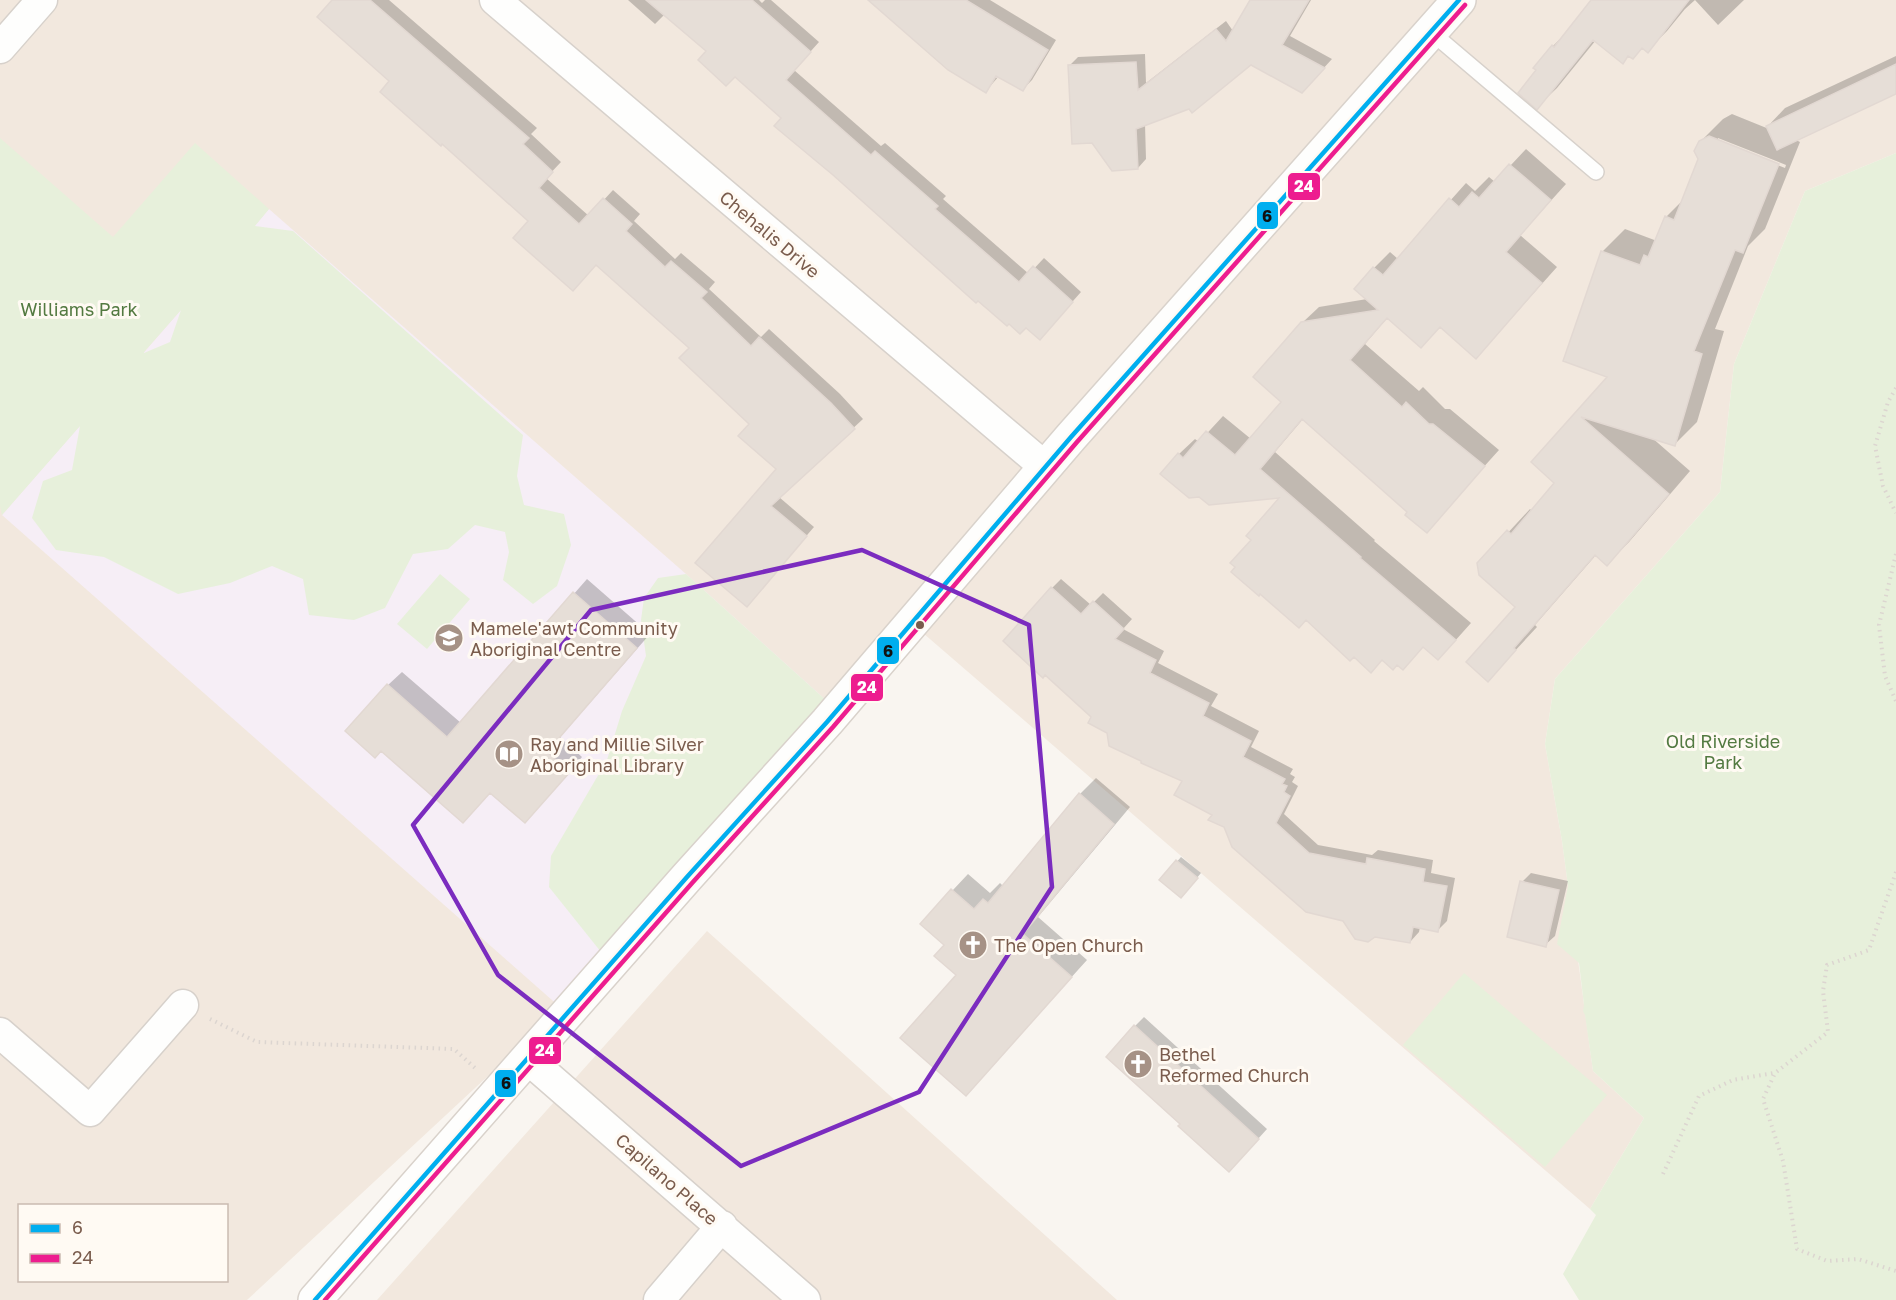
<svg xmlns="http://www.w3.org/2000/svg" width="1896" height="1300" viewBox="0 0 1896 1300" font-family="'Golos Text',sans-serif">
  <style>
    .residential { fill: #f2e8de; fill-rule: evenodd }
    .education { fill: #f6eef6 }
    .green { fill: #e7f0db; fill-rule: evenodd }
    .shadow { fill: #0003; fill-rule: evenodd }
    .building { fill: #e6ded7; stroke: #e2d8d2; stroke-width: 1.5 }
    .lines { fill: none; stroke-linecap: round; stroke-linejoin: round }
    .lane-casing { stroke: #d7d1cb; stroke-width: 18 }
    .street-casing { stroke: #d7d1cb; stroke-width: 33 }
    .secondary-casing { stroke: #d9d2cb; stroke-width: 36 }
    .path { stroke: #dcd5d0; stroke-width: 4; stroke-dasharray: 1.5 4.5; stroke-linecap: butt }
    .lane { stroke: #fefefd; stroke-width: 15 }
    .street { stroke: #fefefd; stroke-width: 30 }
    .secondary { stroke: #fefefd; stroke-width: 33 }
    .bus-1-casing { stroke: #fffaf3; stroke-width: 9 }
    .bus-2-casing { stroke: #fffaf3; stroke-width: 9 }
    .bus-1 { stroke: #00aeef; stroke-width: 4.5 }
    .bus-2 { stroke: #ed1d8f; stroke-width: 4.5 }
    .marked { fill: none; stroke: #7b2cbf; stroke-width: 4.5; stroke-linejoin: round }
    .bus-dot { fill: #7a5c4d; stroke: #fffaf3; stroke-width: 2 }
    .labels { text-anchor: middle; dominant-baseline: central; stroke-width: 6; stroke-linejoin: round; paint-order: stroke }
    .street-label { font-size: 18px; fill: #7a5c4d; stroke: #fffaf3 }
    .park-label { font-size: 18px; fill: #537a41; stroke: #fffaf3 }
    .poi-label { font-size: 18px; fill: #7a5c4d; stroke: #fffaf3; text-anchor: start }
    .line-badge { stroke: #fffaf3; stroke-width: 2 }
    .badge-label { font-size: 16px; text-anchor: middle; font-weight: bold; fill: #fff }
    .pale-badge-label { font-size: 16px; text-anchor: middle; font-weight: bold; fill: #111 }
  </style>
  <rect width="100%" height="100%" fill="#f9f5f0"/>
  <path class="residential" d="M0,0H1447L561,1008L247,1300H0ZM20,1206H226V1280H20Z
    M1469,0H1896V153L1805,191L1734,364L1720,492L1555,679L1545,744L1562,841L1593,1071L1644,1118L1590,1209L916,627Z
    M707,931L1117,1300H377Z"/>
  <path class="education" d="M269,209L686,574L828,702L561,1008L2,515Z"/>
  <path class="green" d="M0,138L113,237L195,143L269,209L255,226L293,231L523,435L517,476L524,505L564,514L571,545L557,586L533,604L503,580L509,552L505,532L475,525L448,549L413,554L385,608L354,620L309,615L303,579L272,566L230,583L178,594L104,557L56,550L32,518L43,481L72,470L80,426L2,515L0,506ZM181,310L170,342L144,353V352Z
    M1896,153V1300H1579L1563,1274L1596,1215L1590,1209L1644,1118L1593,1071L1585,1015L1583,1011L1584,1005L1579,963L1557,944L1568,886L1562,841L1545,744L1555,679L1720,492L1734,364L1805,191Z
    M440,574L470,599L427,649L397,624Z
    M686,574L828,702L601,952L549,887L551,856L607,760L622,711L646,656L641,620L644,598L658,578Z
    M1464,973L1607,1095L1545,1167L1403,1045Z"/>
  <path class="shadow" d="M334,0H389L537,128L531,134L561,162L546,178L589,216L613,190L640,214L634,221L675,259L681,253L715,282L709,289L761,337L769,329L840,394L863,419L779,497L814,527L747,605L778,468L751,424L691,348L597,263L530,221L392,81Z
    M628,0H759L762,3L765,0H771L819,42L794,70L881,146L885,143L946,196L943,199L1029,274L1044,258L1081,292L1049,328L783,118L665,14L655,24Z
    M877,0H990L1056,40L1032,80L1023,89L999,76L986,91Z
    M1252,0H1311L1290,36L1332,59L1311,82L1251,63L1189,108L1145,124L1146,159L1138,168L1069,66L1078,57L1145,54L1146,83L1226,21L1233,31Z
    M1592,0H1744L1718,25L1695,0L1685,9L1667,31L1647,51L1643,47L1629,55L1596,40L1557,88L1537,107L1538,70L1535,67L1553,46L1571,28Z
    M1896,56V92L1796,140L1800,142L1765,229L1748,246L1715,329L1724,331L1697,422L1675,444L1650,436L1690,471L1629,542L1607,564L1596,555L1535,625L1537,627L1488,680L1517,606L1479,564L1530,509L1532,511L1556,483L1533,462L1609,376L1602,252L1625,229L1657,241L1666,217L1683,200L1700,158V142L1723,119L1732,114L1769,129L1768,126L1785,108ZM1718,138L1786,165L1785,168L1718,141Z
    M1526,149L1566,184L1520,235L1557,267L1491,341L1441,326L1388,317L1365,344L1419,391L1423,387L1445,409H1450L1499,450L1426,531L1409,512L1303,419L1275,452L1375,540L1374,541L1471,623L1454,642L1424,646L1403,668L1398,664L1383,659L1306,618L1260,592L1253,540L1282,496L1209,504L1179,454L1195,439L1199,442L1223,416L1251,439L1284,402L1302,323L1319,307L1367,299L1374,268L1390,252L1398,259L1466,183L1475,191L1489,177L1495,182Z
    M587,579L650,634L560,737L582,757L539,807L491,792L463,821L388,685L402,672L461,723Z
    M1061,579L1091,605L1103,593L1132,619L1123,629L1164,651L1158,663L1218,694L1211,706L1259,731L1251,747L1293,769L1290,774L1295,777L1292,782L1298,786L1284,814L1318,845L1372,855L1378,850L1433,860L1431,873L1455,878L1447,921L1438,930L1420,927L1419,932L1410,942L1344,920L1225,826L1184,780L1109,732L1093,716L1052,588Z
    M1096,778L1130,807L1038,917L1087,960L966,1094L958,974L946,944L922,923L968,874L990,893L1000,883L1004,887L1080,794Z
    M1181,857L1201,873L1185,892L1161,880Z
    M1531,873L1568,881L1555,936L1545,945L1522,882Z
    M1144,1017L1267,1129L1238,1161L1182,1124L1135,1026Z"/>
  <path class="building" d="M332,0H370L529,138L523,144L553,172L539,188L579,224L603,198L632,224L626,231L665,267L671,261L707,292L701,298L751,346L759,337L831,403L855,429L771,506L807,536L747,607L695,563L776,469L738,436L749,424L679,358L689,348L596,265L573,291L513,238L528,221L442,144L441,146L380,92L389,81L317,17Z
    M646,0H752L811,52L786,80L871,155L875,151L938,206L935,209L1019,282L1033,266L1073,302L1040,340L1026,328L1020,334L1009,324L1007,326L978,301L976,303L833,175L774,126L781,118L735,77L726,86L698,60L706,51Z
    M868,0H966L1048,50L1023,91L996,76L986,93L948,70Z
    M1250,0H1309L1282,45L1325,68L1302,93L1251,65L1192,113L1189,109L1136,129L1138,169L1112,171L1092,143L1072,144L1068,65L1136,62L1138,90L1216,29L1226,41Z
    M1591,0H1689L1648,53L1642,48L1633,59L1628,56L1623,64L1593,40L1537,110L1518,93L1536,70L1533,68L1552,45L1554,47Z
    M1896,64V94L1777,150L1766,126Z
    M1709,136L1779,164L1743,253L1735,250L1694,351L1702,354L1675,446L1581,417L1669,494L1607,566L1595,555L1514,648L1516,650L1488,682L1466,662L1515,607L1479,575L1477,563L1507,530L1511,534L1554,483L1531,462L1607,377L1563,361L1601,251L1640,265L1644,255L1648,257L1665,216L1674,220L1698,159L1694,151L1699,141Z
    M1509,164L1551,200L1506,252L1542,283L1476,359L1440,327L1421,348L1387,318L1350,360L1402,407L1406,402L1429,424H1433L1485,466L1427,533L1405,515L1407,512L1302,419L1260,469L1361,557L1360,558L1456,640L1438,660L1423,647L1403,670L1397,665L1393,670L1382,660L1371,673L1354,657L1350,661L1306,620L1299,628L1260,594L1259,596L1231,572L1235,567L1230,563L1251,540L1246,536L1279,498L1209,505L1199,497L1189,498L1160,474L1178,453L1183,458L1206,431L1235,455L1281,402L1253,377L1301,322L1378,310L1354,289L1373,267L1383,275L1449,198L1459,207L1472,192L1479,198Z
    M1051,587L1081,614L1093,601L1124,629L1115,639L1156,660L1150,673L1209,703L1203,716L1251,741L1243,757L1285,779L1282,784L1287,786L1284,792L1290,796L1276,823L1309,853L1366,864L1367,858L1425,869L1423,882L1447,886L1438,932L1413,927L1410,943L1375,937L1368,942L1355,939L1343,921L1306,912L1232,847L1224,827L1208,820L1212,815L1174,795L1182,781L1141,763V761L1109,746L1107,733L1088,723L1091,717L1045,675L1043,678L1003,641Z
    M573,592L637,648L547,752L570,772L525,823L490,793L463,823L381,751L375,758L345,731L387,684L447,737Z
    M1079,793L1114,824L1023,934L1072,977L966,1096L900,1038L956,975L934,956L944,945L920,924L951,889L974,909L983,899L988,903Z
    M1176,860L1198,878L1181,898L1159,880Z
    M1520,881L1559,890L1546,947L1507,937Z
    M1134,1025L1259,1139L1229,1172L1178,1126L1180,1124L1106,1057Z"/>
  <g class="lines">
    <g class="lane-casing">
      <path id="lane" d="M1431,32L1596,172"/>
    </g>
    <g class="street-casing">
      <path id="street" d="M495,0L1045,467
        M0,48L42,0
        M0,1033L90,1111L183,1005
        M528,1059L805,1300
        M659,1300L722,1226"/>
    </g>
    <g class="secondary-casing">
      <path id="secondary" d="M315,1300L687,877L827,722L1071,437L1459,0"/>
    </g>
    <path class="path" d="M1896,388L1888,402L1875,446L1883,486L1896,513
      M1896,554L1879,625L1885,676L1896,701
      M1896,872L1869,950L1827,965L1823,991L1828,1032L1775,1073L1763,1099L1783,1161L1797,1249L1827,1261L1858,1259L1896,1271
      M210,1019L257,1042L454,1049L475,1068
      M1663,1174L1699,1096L1733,1080L1774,1073"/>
    <use href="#lane" class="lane"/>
    <use href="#street" class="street"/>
    <use href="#secondary" class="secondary"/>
    <g class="bus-1-casing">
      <path id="bus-1" d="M315,1300L687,877L827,722L1071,437L1459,0"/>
    </g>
    <g class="bus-2-casing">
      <path id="bus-2" d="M325,1300L693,882L833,727L1077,442L1465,5"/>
    </g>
    <use href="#bus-1" class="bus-1"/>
    <use href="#bus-2" class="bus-2"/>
  </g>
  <path class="marked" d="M862,550L1029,625L1052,887L919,1092L741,1166L498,975L413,825L591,610Z"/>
  <defs>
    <g id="school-disc" transform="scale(1.5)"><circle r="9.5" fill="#a69286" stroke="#fffaf3"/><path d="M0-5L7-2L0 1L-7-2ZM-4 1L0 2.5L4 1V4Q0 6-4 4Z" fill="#fff"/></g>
    <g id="library-disc" transform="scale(1.5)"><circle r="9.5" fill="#a69286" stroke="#fffaf3"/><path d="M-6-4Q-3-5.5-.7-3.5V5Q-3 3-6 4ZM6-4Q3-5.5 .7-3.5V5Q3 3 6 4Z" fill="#fff"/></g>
    <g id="church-disc" transform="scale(1.5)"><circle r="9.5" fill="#a69286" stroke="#fffaf3"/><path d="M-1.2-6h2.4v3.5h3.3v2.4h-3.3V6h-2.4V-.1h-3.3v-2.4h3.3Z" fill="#fff"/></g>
  </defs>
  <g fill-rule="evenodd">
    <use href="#school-disc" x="449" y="638"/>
    <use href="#library-disc" x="509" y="754"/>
    <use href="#church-disc" x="973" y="945"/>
    <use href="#church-disc" x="1138" y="1064"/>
  </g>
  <circle class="bus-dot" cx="920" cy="625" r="5"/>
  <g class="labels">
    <g class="street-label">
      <text transform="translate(770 234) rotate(40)">Chehalis Drive</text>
      <text transform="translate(667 1179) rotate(41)">Capilano Place</text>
    </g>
    <g class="park-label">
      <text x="79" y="309">Williams Park</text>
      <text x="1723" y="741">Old Riverside<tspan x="1723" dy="21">Park</tspan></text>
    </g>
    <g class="poi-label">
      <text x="470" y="628">Mamele'awt Community<tspan x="470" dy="21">Aboriginal Centre</tspan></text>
      <text x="530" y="744">Ray and Millie Silver<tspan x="530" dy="21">Aboriginal Library</tspan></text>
      <text x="994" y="945">The Open Church</text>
      <text x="1159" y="1054">Bethel<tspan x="1159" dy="21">Reformed Church</tspan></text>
    </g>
  </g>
  <g class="line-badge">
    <rect x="1287" y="172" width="34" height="29" rx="6" fill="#ed1d8f"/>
    <rect x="1256" y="201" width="23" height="29" rx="6" fill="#00aeef"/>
    <rect x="876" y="636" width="24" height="29" rx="6" fill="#00aeef"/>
    <rect x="850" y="673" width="34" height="29" rx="6" fill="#ed1d8f"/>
    <rect x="528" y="1036" width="34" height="29" rx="6" fill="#ed1d8f"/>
    <rect x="494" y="1069" width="23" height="29" rx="6" fill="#00aeef"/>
  </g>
  <g class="badge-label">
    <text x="1304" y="192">24</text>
    <text x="867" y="693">24</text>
    <text x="545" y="1056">24</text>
  </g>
  <g class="pale-badge-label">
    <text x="1267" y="222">6</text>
    <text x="888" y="657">6</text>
    <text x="506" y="1089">6</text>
  </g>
  <rect x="18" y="1204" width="210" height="78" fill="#fffaf3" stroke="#cabbb1" stroke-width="1.5"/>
  <rect x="30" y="1224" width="30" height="9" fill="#00aeef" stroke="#cabbb1" stroke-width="1.5"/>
  <text x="72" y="1234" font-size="18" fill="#7a5c4d">6</text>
  <rect x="30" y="1254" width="30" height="9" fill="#ed1d8f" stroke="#cabbb1" stroke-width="1.5"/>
  <text x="72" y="1264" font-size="18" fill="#7a5c4d">24</text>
</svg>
